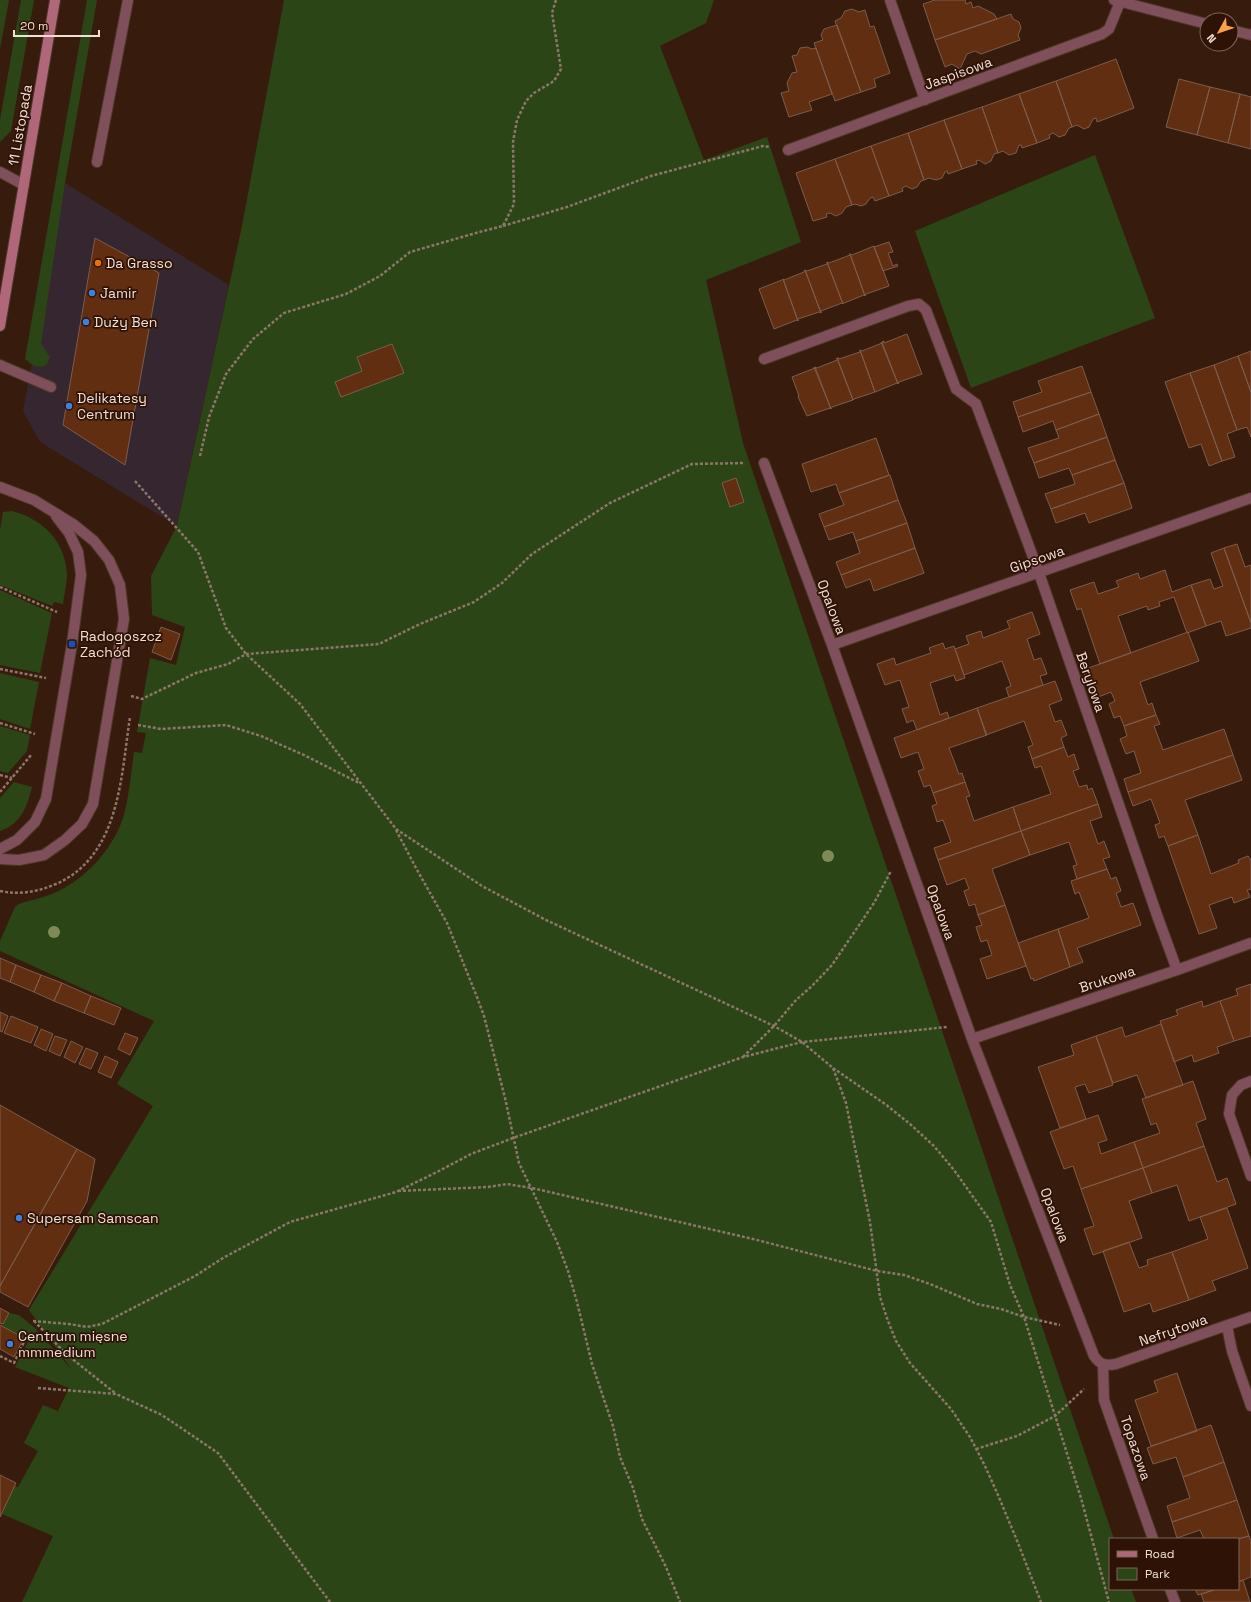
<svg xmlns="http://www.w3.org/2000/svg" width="1251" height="1602" viewBox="0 0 1251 1602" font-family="'Space Grotesk',sans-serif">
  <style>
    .commercial { fill: #36262f }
    .green { fill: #2c4517 }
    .building { fill: #622e11; stroke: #7c5c4c }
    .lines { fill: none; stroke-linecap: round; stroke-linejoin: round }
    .lane-casing { stroke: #51372a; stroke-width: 12 }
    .street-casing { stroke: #51372a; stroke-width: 12 }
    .secondary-casing { stroke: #51372a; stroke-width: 12 }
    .path { stroke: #8d766a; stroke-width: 2.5; stroke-dasharray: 3 2; stroke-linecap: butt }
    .lane { stroke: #7f505b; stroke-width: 10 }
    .street { stroke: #7f505b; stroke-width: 10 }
    .secondary { stroke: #b1677a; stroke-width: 10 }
    .tree { fill: #7e8b59 }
    .food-dot { fill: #e8710a; stroke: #2d1205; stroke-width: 1.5 }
    .shop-dot { fill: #3f7fe0; stroke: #2d1205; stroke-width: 1.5 }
    .transit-dot { fill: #1a4fb4; stroke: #2d1205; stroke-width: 1.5 }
    .labels { text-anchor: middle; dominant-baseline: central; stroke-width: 3.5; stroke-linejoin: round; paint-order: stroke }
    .street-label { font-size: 14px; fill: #f2dfd6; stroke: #2d1205 }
    .poi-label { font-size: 14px; fill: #f2dfd6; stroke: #2d1205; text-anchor: start }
  </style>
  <rect width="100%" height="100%" fill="#371c0e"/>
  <path class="commercial" d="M65,183L229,285L177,526L40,442L23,411Z"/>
  <path class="green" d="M0,0H9L0,49Z
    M21,0H34L11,131L0,142V120Z
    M87,0H97L65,183L41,344L50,357L47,364L42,367L34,366L25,359Z
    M284,0H714L706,23L660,46L704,160L767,137L801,242L706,280L743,443L1114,1539H1110V1589H1131L1136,1602H22L53,1536L2,1514L14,1486L18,1487L38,1451L24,1443L43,1405L58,1411L69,1388L15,1367L29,1340L2,1326L9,1313L19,1315L35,1328L72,1370L29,1310L153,1106L117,1084L154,1021L0,951V941L15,907L19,904C31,900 43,898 54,893C84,881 113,849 123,818C129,797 131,774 134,752L142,753L146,733L137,732L150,658L176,665L185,627L152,615L151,576L177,526L242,226Z
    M1095,155L1155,318L971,388L915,231Z
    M12,511C42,519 65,540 67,574C67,584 64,594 63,604L54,602L52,606L0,585V530L3,512Z
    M0,590L52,613L40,673L0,665Z
    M0,673L39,682L30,729L0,719Z
    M0,726L30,735L27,751L8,773L0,771Z
    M14,782L32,787C27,807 21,824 0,831V798Z"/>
  <path class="building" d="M935,0H965L966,4L971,2L973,8L978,6L994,14L997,19L935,40L923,4Z
    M852,9L859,12L865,10L870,27L874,26L890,73L874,79L876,87L861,92L835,21L841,18L845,11Z
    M1011,14L1013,19L1019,22L1021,28L1018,35L1020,40L981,54L975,51L967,54L960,69L952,64L945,67L935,40Z
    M837,25L861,92L835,101L814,43L823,40L821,35L824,29Z
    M807,47L812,49L816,48L832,94L809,102L812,110L789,117L781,93L789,91L787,83L792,73L797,72L792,56L797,55L800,48Z
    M1116,59L1134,108L1097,122L1096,118L1093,119L1089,127L1084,129L1077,125L1072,127L1056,81Z
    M1179,79L1210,87L1197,135L1166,127Z
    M1056,81L1072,127L1069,128L1065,135L1059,137L1053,133L1049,135L1050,138L1037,143L1019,94Z
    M1210,87L1240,94L1228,143L1197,135Z
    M1019,94L1037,143L1022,148L1021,145H1019L1016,153L1009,155L1003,151L998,153L982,107Z
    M1240,94L1251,97V149L1228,143Z
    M982,107L998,153L994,154L991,161L985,164L979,160L976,161L977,164L962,169L944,120Z
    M944,120L962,169L948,174L947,171L945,172L942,178L936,180L929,178L924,180L908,133Z
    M908,133L924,180L921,181L917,187L912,189L906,186L902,188L903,191L889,196L871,146Z
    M871,146L889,196L875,201L873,197L870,198L866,204L861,206L855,204L852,205L835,159Z
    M835,159L852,205L846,207L842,213L836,216L830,213L826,214L827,217L813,221L796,173Z
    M95,238L159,273L125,465L63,425Z
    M889,242L893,252L888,253L893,266L897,264L898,266L883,271L874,247Z
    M874,246L889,286L866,294L865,296L850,254L852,255Z
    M849,254H850L865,296L864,295L844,303L843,304L827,262L829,263L850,255Z
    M827,262L843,304L842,303L821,311V313L805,270L807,271L827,264Z
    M805,270L821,313L819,312L798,319V321L783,279L784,280L804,272Z
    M783,279L798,321L797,320L774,329L759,289L782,280Z
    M907,334L922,374L899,382V383L898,384L882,342L884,341V343Z
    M881,342L898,384L897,383L875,392L860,350L862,351L882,343Z
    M392,344L404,373L341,397L335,382L362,371L357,357Z
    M860,350L875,392L854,399L853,400L837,358H839V359L860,352Z
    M1251,351V392L1238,356Z
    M1238,356L1251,392V437L1247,427L1237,430L1214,365Z
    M837,358L853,400L832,407L831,409L815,367L817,368L837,360Z
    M1214,365L1237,430L1227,434L1235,457L1222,461L1190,373Z
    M1082,366L1091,392L1018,417L1013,402L1042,392L1038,381Z
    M814,367L831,409L830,408L807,416L799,399L798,396H799L792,377L815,368Z
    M1190,373L1222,461L1209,466L1201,444L1189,448L1165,382Z
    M1091,392L1099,414L1056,430L1053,421L1023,432L1018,417Z
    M1099,414L1107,437L1034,463L1028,448L1059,438L1056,430Z
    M1107,437L1115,460L1072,475L1069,468L1039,478L1034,463Z
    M876,438L889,475L839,493L836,484L811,492L802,464Z
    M1115,460L1124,483L1051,509L1045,494L1075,484L1072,475Z
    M890,475L898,500L824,527L819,514L844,505L839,493Z
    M736,478L744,502L730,507L722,483Z
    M1124,483L1132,508L1089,523L1085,513L1056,523L1051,509Z
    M898,500L907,523L856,541L853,532L829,540L824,527Z
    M907,523L915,548L841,575L836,562L860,553L856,541Z
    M1237,544L1245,567L1251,565V623L1224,548Z
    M915,548L924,573L874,591L870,579L846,588L841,575Z
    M1224,548L1251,623V628L1226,636L1221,621L1206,626L1191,585L1210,579L1214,589L1223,586L1211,553Z
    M1165,570L1172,592L1191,585L1206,626L1187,633L1174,597L1159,602L1160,606L1148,610L1147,606L1118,616L1131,653L1100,664L1081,608L1077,610L1070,590L1094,582L1098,594L1119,587L1116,581L1138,573L1140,579Z
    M1032,612L1040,634L1027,639L1034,660L1041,658L1047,674L1040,676L1043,685L1009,697L1006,688L1011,686L1002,661L964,675L955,649L969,644L966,636L981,631L983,638L1010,628L1007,621Z
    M161,627L180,634L171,660L152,652Z
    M1188,632L1199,661L1140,682L1148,705L1152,703L1156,715L1124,726L1120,716L1114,718L1109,704L1115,701L1111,692L1096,698L1094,692L1091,693L1083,670Z
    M943,643L945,649L954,646L965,678L956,681L954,675L930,683L940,715L947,712L949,718L917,730L913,720L907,723L902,709L909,707L900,680L885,685L877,664L894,658L896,665L931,653L929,648Z
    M1055,681L1062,700L1049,705L1055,722L1061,720L1067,735L1061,738L1064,747L1032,759L1028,747L1033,745L1024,721L986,735L977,708Z
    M977,708L987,735L949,748L959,774L962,773L965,782L933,793L930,785L924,787L918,771L924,769L918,752L901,758L894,738Z
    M1156,715L1160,724L1154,726L1163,750L1224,729L1233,755L1128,792L1124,779L1141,773L1134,751L1126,754L1120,739L1127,736L1124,726Z
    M1064,747L1068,757L1074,754L1079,769L1073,771L1079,787L1087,785L1088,790L1092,788L1098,804L1021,831L1013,807L1051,794L1041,766L1035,768L1032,759Z
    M1233,755L1242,780L1185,800L1198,835L1168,846L1164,836L1159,838L1155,825L1160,823L1151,799L1133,806L1128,792Z
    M965,782L970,796L966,797L974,821L1013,807L1021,831L938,860L934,848L951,842L943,820L937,822L932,806L937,804L933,793Z
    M1098,804L1102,817L1090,821L1098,844L1104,841L1110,857L1103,859L1107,869L1077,879L1073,866L1077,865L1069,842L1030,855L1021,831Z
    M1021,831L1030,855L992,869L1005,905L978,915L975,904L969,906L964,891L969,889L965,878L947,885L938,860Z
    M1198,835L1211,874L1239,863L1238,860L1248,856L1251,860V889L1247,890L1250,897L1234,903L1232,897L1209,905L1217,928L1199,934L1168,846Z
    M1107,869L1111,879L1116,877L1121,891L1116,893L1121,907L1133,903L1141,925L1077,948L1083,962L1070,967L1058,929L1089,918L1079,892L1075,894L1071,881Z
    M1005,905L1026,966L987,979L980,959L992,955L987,940L981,942L976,927L982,925L978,915Z
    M1058,929L1070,967L1034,981L1033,978L1031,979L1018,943Z
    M0,958L16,965L10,982L0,978Z
    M16,965L41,975L34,992L10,982Z
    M41,975L62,983L54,1001L34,992Z
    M62,983L91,996L84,1013L54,1001Z
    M1251,984V1036L1234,1041L1220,1001L1238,995L1236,989Z
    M91,996L121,1008L114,1025L84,1013Z
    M1202,1001L1203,1007L1220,1001L1234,1041L1217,1047L1219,1053L1194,1062L1192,1055L1174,1062L1160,1021L1178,1015L1176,1010Z
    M0,1012L8,1016L2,1032L0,1031Z
    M11,1016L38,1027L31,1043L4,1033Z
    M1161,1024L1183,1085L1146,1098L1137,1075L1113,1083L1096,1036L1122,1027L1125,1037Z
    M41,1029L53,1034L46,1051L34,1045Z
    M125,1033L138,1038L130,1055L118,1049Z
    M55,1036L67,1040L60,1056L49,1051Z
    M1096,1036L1113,1085L1089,1093L1085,1084L1075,1087L1086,1119L1060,1128L1038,1067L1074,1055L1071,1045Z
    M71,1041L83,1047L75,1063L64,1057Z
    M86,1048L98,1053L91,1069L79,1064Z
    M105,1056L118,1062L111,1078L98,1072Z
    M1193,1081L1206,1119L1196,1123L1204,1146L1143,1168L1134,1142L1160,1133L1156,1123L1151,1125L1142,1099Z
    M0,1105L77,1149L0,1286Z
    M1098,1115L1107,1140L1098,1143L1101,1154L1134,1142L1143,1168L1081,1189L1073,1166L1064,1169L1050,1132Z
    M1204,1146L1217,1182L1227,1178L1236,1204L1189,1221L1177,1185L1152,1193L1143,1168Z
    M77,1149L95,1159L87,1201L28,1307L0,1292V1286Z
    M1143,1168L1152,1193L1129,1201L1142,1238L1093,1255L1084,1229L1094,1226L1081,1189Z
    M1227,1208L1248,1268L1212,1281L1216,1290L1189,1300L1172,1252L1208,1239L1200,1217Z
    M1129,1242L1139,1268L1148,1265L1147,1260L1172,1252L1189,1300L1153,1312L1150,1303L1124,1312L1103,1251Z
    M0,1308L9,1313L3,1324L0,1323Z
    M0,1325L24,1338L14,1357L0,1349Z
    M1177,1373L1197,1431L1151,1446L1135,1400L1158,1392L1154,1381Z
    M1211,1425L1224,1462L1183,1477L1176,1457L1153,1464L1147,1448Z
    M1224,1462L1237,1500L1172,1522L1167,1506L1190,1498L1183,1477Z
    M0,1475L16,1483L0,1517Z
    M1237,1500L1249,1536L1238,1539H1204L1200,1530L1177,1538L1172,1522Z
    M1249,1536L1251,1541V1577L1238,1582V1539Z
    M1243,1580L1250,1602H1204L1201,1594L1217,1589H1238V1582Z
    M1195,1589H1217L1198,1595Z"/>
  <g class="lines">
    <g class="lane-casing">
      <path id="lane" d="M97,162L128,0
        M764,359L908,306L919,304L926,310L956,389L976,404
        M0,365L51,387
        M0,487L34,500L73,524L94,541L109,560L120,585L124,619L93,804L82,824L65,840L44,855L19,860L0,859
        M0,849L17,840L35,822L46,799L72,644L81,575L78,552L69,533L56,516
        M1251,1081L1241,1085L1232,1095L1229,1114L1251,1176
        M1227,1326L1232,1351L1251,1406
        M1103,1365L1104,1400L1153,1539
        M1170,1589L1175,1602"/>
    </g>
    <g class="street-casing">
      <path id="street" d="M890,0L925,100
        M1114,0L1207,24
        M1231,30L1251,35
        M788,150L1102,34L1109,29L1120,2
        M0,172L24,185
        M976,404L1039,573L1158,918L1177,970
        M764,463L832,645L972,1039L1094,1356C1100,1365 1106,1366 1116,1364L1251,1317
        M832,645L1251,498
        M972,1039L1177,970L1251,943"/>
    </g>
    <g class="secondary-casing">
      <path id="secondary" d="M0,326L55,0"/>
    </g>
    <path class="path" d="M503,226L567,207L651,176L763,146L770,147
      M200,456L209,417L226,374L253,339L284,313L346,294L380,276L410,252L483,231L503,226L514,204L513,142L517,120L526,101L534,93L554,81L561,69L552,13L556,0
      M135,481L198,552L226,628L246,654L300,704L396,829L482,886L546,920L774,1026L802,1042L833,1068L846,1103L851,1128L870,1222L880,1297L888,1321L896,1341L910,1363L951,1409L970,1437L985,1466L998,1495L1018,1543L1041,1602
      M0,587L57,612
      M0,669L46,678
      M131,696L142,699L196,673L228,664L246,654L379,644L420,624L474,602L502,583L532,554L610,503L692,464L745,463
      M0,723L35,734
      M138,725L161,729L226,725L261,736L306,756L359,783
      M0,775L12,778
      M0,792L32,754
      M396,830L416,868L447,923L477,997L484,1016L505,1098L519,1163L557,1242L568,1271L577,1302L592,1364L613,1426L620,1457L633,1488L642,1519L666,1567L680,1602
      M0,891C20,895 37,892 56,884C120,856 121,776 130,717
      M743,1057L774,1026L796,1000L812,986L832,965L874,903L891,871
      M833,1068L885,1104L910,1124L934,1146L954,1170L991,1222L1010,1285L1024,1317L1081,1498L1109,1602
      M398,1191L488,1187L507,1184L532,1188L753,1239L877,1271L904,1275L930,1284L977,1304L1001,1309L1024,1317L1060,1325
      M33,1321L69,1324L87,1327L102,1324L195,1276L223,1258L290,1222L396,1192L437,1172L471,1154L513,1138L743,1057L802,1042L947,1027
      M34,1321L66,1354L115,1393
      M0,1356L14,1363L24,1342
      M38,1388L116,1394L162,1415L218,1453L330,1602
      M976,1449L1017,1436L1055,1416L1084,1389"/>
    <use href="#lane" class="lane"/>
    <use href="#street" class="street"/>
    <use href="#secondary" class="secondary"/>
  </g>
  <g class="tree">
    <circle cx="828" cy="856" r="6"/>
    <circle cx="54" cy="932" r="6"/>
  </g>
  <circle class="food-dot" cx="98" cy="263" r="4"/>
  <g class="shop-dot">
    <circle cx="92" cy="293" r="4"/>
    <circle cx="86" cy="322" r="4"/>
    <circle cx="69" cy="406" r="4"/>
    <circle cx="19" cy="1218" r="4"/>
    <circle cx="10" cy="1344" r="4"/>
  </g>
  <rect class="transit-dot" x="68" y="640" width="8" height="8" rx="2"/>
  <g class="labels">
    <g class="street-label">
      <text transform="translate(958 73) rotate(-20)">Jaspisowa</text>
      <text transform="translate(20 125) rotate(-80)">11 Listopada</text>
      <text transform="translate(1037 559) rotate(-19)">Gipsowa</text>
      <text transform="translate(832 607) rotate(69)">Opalowa</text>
      <text transform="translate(1091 682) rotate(71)">Berylowa</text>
      <text transform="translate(941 912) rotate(70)">Opalowa</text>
      <text transform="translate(1107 979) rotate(-18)">Brukowa</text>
      <text transform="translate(1055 1215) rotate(69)">Opalowa</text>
      <text transform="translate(1173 1330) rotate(-19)">Nefrytowa</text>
      <text transform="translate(1136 1448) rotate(71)">Topazowa</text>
    </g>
    <g class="poi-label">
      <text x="106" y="263">Da Grasso</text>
      <text x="100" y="293">Jamir</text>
      <text x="94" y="322">Duży Ben</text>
      <text x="77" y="398">Delikatesy<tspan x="77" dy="16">Centrum</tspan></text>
      <text x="80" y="636">Radogoszcz<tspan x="80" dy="16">Zachód</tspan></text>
      <text x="27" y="1218">Supersam Samscan</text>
      <text x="18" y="1336">Centrum mięsne<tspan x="18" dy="16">mmmedium</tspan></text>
    </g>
  </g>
  <rect x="1109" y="1538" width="130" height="52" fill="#2d1205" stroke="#7c6459"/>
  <rect x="1117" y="1551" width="20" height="6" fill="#b1677a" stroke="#7c6459"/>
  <text x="1145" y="1558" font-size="12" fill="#f2dfd6">Road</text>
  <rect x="1117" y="1568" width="20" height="12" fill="#2c4517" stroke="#7c6459"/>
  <text x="1145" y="1578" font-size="12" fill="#f2dfd6">Park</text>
  <g transform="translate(1219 32) rotate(230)"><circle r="19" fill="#2d1205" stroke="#7c6459"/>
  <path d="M0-3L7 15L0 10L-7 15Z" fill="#f9a04c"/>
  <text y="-6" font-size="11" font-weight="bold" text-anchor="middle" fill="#f2dfd6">N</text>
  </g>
  <path d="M14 30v6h85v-6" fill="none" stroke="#f2dfd6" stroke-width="2"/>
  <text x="20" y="30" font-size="12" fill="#f2dfd6" stroke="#2d1205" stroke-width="3" paint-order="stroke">20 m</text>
</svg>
